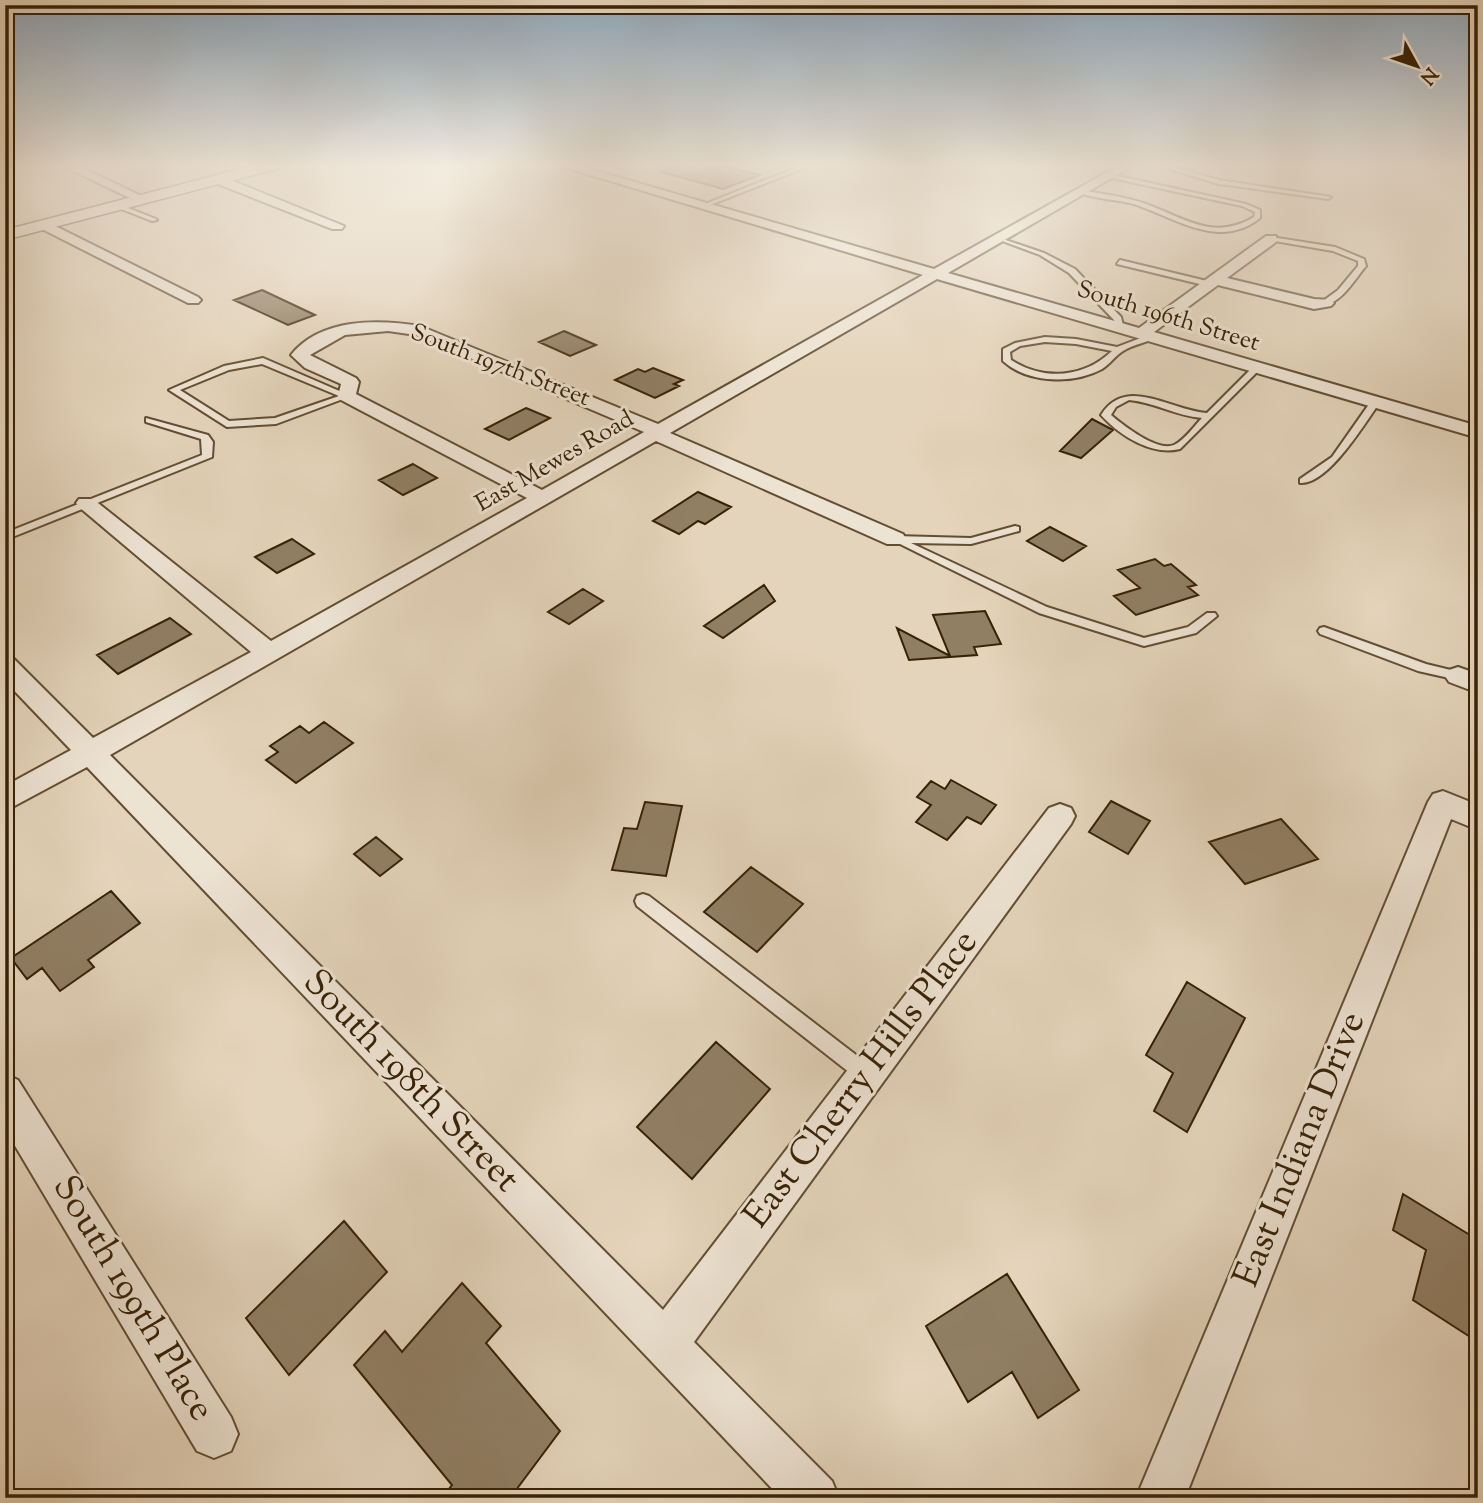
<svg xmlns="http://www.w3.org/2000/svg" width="1483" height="1503" viewBox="0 0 1483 1503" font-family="'Sorts Mill Goudy',serif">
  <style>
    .building { fill: #917f64; stroke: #382205; stroke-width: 2 }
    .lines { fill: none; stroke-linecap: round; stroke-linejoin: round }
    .service-casing { stroke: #634e32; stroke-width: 4 }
    .minor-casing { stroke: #634e32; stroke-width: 4 }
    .tertiary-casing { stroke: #634e32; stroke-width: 3 }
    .service { fill: #ede3d3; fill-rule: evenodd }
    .minor { fill: #ede3d3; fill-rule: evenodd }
    .tertiary { fill: #ede3d3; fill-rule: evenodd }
    .labels { text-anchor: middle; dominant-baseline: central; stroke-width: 6; stroke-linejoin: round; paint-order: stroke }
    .far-street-label { font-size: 24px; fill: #382205; stroke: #ede3d3 }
    .near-street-label { font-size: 37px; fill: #382205; stroke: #ede3d3 }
  </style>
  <rect width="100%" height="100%" fill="#e4d4bb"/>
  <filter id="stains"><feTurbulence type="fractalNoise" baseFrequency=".00286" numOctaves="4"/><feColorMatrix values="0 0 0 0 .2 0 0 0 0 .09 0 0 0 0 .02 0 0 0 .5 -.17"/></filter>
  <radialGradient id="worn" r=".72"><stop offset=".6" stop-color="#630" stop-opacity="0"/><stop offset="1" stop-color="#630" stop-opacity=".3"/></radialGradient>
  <path class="building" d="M661,165H721L760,175L723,189L661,172Z
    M262,290L315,315L288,325L234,300Z
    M564,331L596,345L570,356L539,342Z
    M653,368L683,380L674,384L679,386L655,398L615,380L638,369L645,372Z
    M526,408L550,418L509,440L485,429Z
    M1092,419L1113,430L1081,458L1060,451Z
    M413,464L437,478L403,495L379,480Z
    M698,492L731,507L705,524L698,521L679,534L653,521Z
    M1050,527L1086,546L1063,561L1027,541Z
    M292,539L314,554L277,573L255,557Z
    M1155,559L1164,566L1171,564L1196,585L1188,587L1198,595L1136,615L1114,596L1140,588L1118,570Z
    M764,585L775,601L723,638L704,626Z
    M583,589L603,601L569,624L548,612Z
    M985,611L1001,644L974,647L977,655L909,660L897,628L950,656L933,615Z
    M170,618L191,634L118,674L97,655Z
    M324,722L353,743L296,783L266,760L278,752L270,746L300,726L309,733Z
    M951,780L996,805L981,824L967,817L947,840L916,822L931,805L917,797L931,781L945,789Z
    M1111,801L1150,821L1128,854L1089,832Z
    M645,802L682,806L666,876L612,870L624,828L637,829Z
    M1281,819L1318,859L1245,884L1209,842Z
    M376,837L402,859L380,876L354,854Z
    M751,867L803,904L757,952L704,912Z
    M111,891L140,923L88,960L94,967L60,991L42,968L27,979L11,958Z
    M1187,982L1245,1018L1187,1132L1154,1111L1173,1073L1146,1055Z
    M716,1042L770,1089L692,1179L637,1127Z
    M1403,1194L1478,1240V1342L1413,1300L1426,1250L1393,1230Z
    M344,1221L387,1272L289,1375L246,1318Z
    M1007,1274L1079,1390L1038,1418L1012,1372L968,1402L926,1326Z
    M462,1283L501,1326L486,1343L560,1431L510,1498H442L452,1485L354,1365L385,1331L402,1352Z"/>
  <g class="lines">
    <g class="service-casing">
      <path id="service" d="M803,165H812L705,207L700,206Z
        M1156,165H1166L1219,180L1331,197L1328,199L1219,184Z
        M1109,174L1246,204L1260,210V218C1220,250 1177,219 1137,205C1118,199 1095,200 1078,192L1081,190C1101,194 1121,196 1140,202C1181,215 1211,243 1254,217L1255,212L1242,206L1107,177Z
        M118,204L156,219L157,220L152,221L116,207Z
        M997,237L1044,253L1075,269L1121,317L1124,329H1118L1114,320L1069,273L1040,255L997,239Z
        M1271,237L1335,247L1364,259L1366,266C1355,279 1341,304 1323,305V301L1338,290L1358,266V261L1333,251L1269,240Z
        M1120,260L1211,282L1212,284L1208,286L1117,264Z
        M1151,334L1158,336C1148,343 1133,344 1123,351C1115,356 1110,364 1102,369C1073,385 1027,383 1003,361V349L1015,343L1045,337L1076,339L1117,347ZM1045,342L1076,344L1112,351C1084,378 1044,381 1011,360L1010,352L1020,346Z
        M263,358L351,396L276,424L227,427L169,390L224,366ZM262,364L339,396L275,418L229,421L180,390L229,370Z
        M1255,365L1262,367L1180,449C1152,456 1120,436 1101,415C1126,375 1169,410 1207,413ZM1129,400C1154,402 1176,416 1202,418C1194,426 1185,440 1174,445C1157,452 1123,425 1111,415L1116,407Z
        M1372,400L1380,402C1365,423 1328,485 1300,483V479L1332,457Z
        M146,418L208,435L213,442L212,457L5,540V533L202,455L201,439L146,422Z
        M1015,526L1019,527V531L971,544L911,543L1047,607L1144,638L1188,627L1207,613H1215L1217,616L1196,633L1144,646L1039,613L890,539L895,536L971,538Z
        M1324,627L1426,664L1463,673L1464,676L1458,680L1418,671L1320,634L1318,631L1320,628Z
        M643,894L649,896L873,1068L875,1074L873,1080L866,1083L859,1080L637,906L635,901L637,896Z"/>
    </g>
    <g class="minor-casing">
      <path id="minor" d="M61,165H76L148,199L146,202H138Z
        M557,165H576L934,269L1120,165H1134L948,273L1139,328L1266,236H1276V242L1227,278L1314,299L1331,300L1334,303L1331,306L1314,309L1218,285L1154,332L1478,426V438L937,279L670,433L903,534L906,539L903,544H887L656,441L110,755L663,1310L1049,808L1060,804L1071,808L1075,816L1071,824L694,1342L832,1481L839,1498H781L87,767L5,811V786L71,750L5,681V656L14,659L93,738L251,652L79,507L76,503L79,499H93L271,641L527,498L341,400L338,396L341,384L305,368L291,355C320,318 378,319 420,326L658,424L923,275ZM388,331L416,335L644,432L542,490L356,394L359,382L356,378L310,355L345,335Z
        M215,177H223L344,226L342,229H332L215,183Z
        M45,221L198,297L201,300L198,303H188L40,228L38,225Z
        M1458,667L1478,674V693L1449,682L1445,676L1449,670Z
        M1443,791L1478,805V830L1451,819L1185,1498H1136L1428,802L1433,794Z
        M5,1074L18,1080L231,1417L238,1434L231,1451L214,1458L197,1451L5,1129Z"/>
    </g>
    <g class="tertiary-casing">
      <path id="tertiary" d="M256,165H282L280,168L5,240V230Z"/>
    </g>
    <use href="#service" class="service"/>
    <use href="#minor" class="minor"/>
    <use href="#tertiary" class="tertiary"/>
  </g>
  <linearGradient id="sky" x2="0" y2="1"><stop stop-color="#8fa8bd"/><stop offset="0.44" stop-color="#f3ece0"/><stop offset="1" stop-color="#f3ece0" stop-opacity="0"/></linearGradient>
  <rect width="1483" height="376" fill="url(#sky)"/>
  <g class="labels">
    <g class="far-street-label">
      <text transform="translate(1168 317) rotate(17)">South 196th Street</text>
      <text transform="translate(500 366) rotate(21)">South 197th Street</text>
      <text transform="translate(555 462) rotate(-30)">East Mewes Road</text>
    </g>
    <g class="near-street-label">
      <text transform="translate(862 1080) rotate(-53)">East Cherry Hills Place</text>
      <text transform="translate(410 1082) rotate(46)">South 198th Street</text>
      <text transform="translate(1301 1150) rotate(-68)">East Indiana Drive</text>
      <text transform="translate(132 1299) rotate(59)">South 199th Place</text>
    </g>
  </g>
  <rect width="1483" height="1503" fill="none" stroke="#e4d4bb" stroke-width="28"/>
  <rect x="7" y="7" width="1469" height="1489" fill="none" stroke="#382205" stroke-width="3.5"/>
  <rect x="14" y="14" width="1455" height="1475" fill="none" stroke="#382205" stroke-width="2"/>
  <g transform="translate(1417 66) rotate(130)" stroke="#ede3d3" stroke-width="5" paint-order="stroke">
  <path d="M0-5L12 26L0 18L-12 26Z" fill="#382205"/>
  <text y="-10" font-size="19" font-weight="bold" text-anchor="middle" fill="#382205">N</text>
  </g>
  <rect width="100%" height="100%" filter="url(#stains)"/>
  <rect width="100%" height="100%" fill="url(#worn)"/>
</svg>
